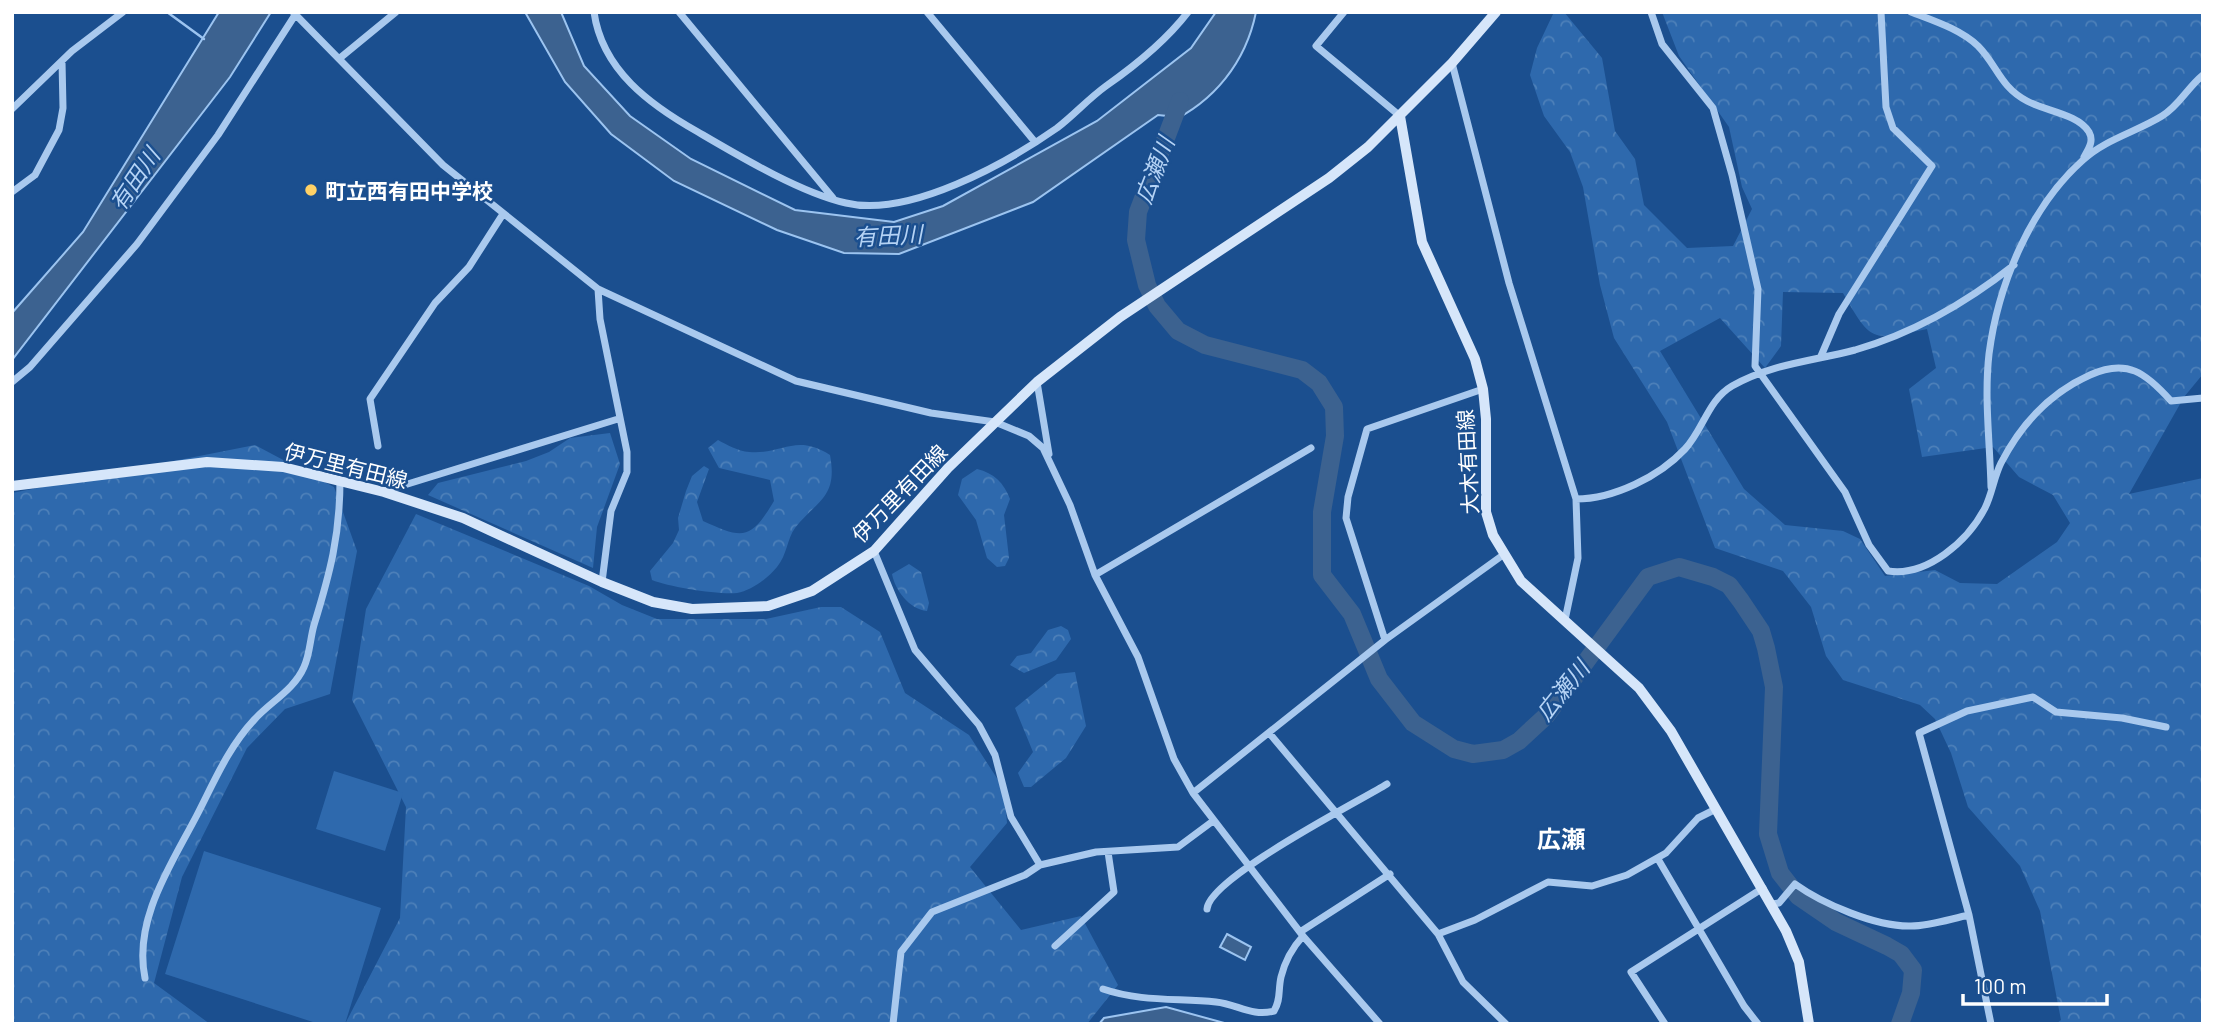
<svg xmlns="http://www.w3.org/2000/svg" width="2215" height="1036" viewBox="0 0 2215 1036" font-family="Barlow,'Noto Sans JP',sans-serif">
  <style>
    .forest { fill: url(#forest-crowns); fill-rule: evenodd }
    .garden { fill: #2e69ad }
    .water { fill: #3c6290; stroke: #9cc4f0; stroke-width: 2 }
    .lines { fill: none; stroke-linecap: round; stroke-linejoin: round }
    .stream { stroke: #9cc4f0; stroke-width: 2.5 }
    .river { stroke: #3c6290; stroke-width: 18 }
    .street { stroke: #a9c9ee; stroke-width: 7 }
    .secondary { stroke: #d6e6fa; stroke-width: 10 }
    .poi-dot { fill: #ffd166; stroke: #1b4f8f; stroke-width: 2.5 }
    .labels { text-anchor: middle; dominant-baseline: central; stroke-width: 5; stroke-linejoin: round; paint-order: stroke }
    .poi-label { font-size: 21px; font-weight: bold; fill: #fff; stroke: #1b4f8f; text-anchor: start }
    .street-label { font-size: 21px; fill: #fff; stroke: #1b4f8f }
    .water-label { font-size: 23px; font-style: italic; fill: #b5d3f5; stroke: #1b4f8f }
    .quarter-label { font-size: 24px; font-weight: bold; fill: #fff; stroke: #1b4f8f }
  </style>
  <defs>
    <pattern id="forest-crowns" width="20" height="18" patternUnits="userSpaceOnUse" patternTransform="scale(1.75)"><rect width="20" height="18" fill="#2e69ad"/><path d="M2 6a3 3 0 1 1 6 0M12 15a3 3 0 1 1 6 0" fill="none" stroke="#4d80b9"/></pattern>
  </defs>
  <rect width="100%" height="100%" fill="#1b4f8f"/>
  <path class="forest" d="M1554,12H1564L1602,58L1615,131L1635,159L1644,205L1687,248L1733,246L1752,209L1742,187L1729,127L1679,56L1662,12H2203V374L2184,397L2129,494L2203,478V1024H2056L2061,1020L2040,911L2020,866L1968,807L1951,753L1935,719L1920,705L1843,680L1826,656L1811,607L1783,571L1715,548L1667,422L1614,338L1600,285L1583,187L1570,152L1544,116L1530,75L1537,48ZM1783,292L1843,293C1872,344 1871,340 1927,329L1936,368L1909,389L1922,457L1993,447L2019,477L2053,495L2070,523L2057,542L1997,584L1960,583L1935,570L1885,576L1860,539L1843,531L1785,525L1744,489L1660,351L1720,318L1765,368L1781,346Z
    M610,433L620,464L597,527L593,568L428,495L438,483L526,461L549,452L570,438Z
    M718,440C727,445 738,451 749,452C783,455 795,433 830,455C838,498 817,500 795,528C787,539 787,555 777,567C768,578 751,591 737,593C719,595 669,587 652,580L650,571L673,543L679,530L678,518L686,491L692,476L704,466L709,469L697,502L703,521C743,539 750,541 774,501L770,480L719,468L708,448Z
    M255,445L334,487L357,551L330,694L285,709L247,748L182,877L154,983L210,1024H12V493Z
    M977,469C994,473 1004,483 1010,499L1004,515L1009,558L1005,566L997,567L987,558L976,520L958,495L962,479Z
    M416,514L589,586L622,605L657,619H766L821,607H841L880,632L905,693L969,735L1004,789L1007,823L970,867L1021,930L1081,916L1118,985L1087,1024H345L400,918L406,807L352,700L366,609Z
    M909,564L921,572L929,603L927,611C909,609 895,590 892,574Z
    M1061,626L1068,630L1071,639L1056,660L1024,673L1010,665L1017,656L1031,653L1048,630Z
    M1075,672L1086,726L1066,758L1031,787H1024L1018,773L1033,752L1015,708L1057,674Z"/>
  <path class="garden" d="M334,771L403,793L385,851L316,829Z
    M204,851L381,908L345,1024H319L165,974Z"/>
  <path class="water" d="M219,12H271L230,77L12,360V313L83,232Z
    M525,12H561L584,66L630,116L691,159L795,210L894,222L943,206L1097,121L1191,48L1216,12H1256C1246,62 1214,102 1168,123L1167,116L1158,115L1033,202L899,254L844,253L777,230L674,181L611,134L565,82Z
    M1227,934L1251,947L1245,960L1220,947Z
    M1166,1007L1228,1024H1099L1104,1018Z"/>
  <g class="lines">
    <path class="stream" d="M167,12L204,39"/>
    <path class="river" d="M1180,101L1138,212L1136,240L1147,285L1157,306L1178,331L1205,345L1302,370L1319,383L1334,407L1335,436L1322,512V575L1352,614L1379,679L1413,723L1454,749L1473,754L1503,750L1519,741L1546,716L1648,577L1679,567L1713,577L1729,585L1741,601L1761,631L1766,648L1774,687L1768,834L1780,873L1798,896L1836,922L1887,946L1901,954L1913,970L1911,993L1900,1024"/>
    <path class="street" d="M293,12L443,165L598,289L796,381L931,413L995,422L1029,436L1043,448L1070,505L1095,575L1138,657L1174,759L1193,793L1303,936L1380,1024
      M594,12C602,70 650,105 698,132C739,156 801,193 846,203C909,218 1007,163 1057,128C1074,115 1088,99 1106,86C1136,65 1165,42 1188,12
      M679,12L833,198
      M927,12L1035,142
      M1344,12L1316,46L1400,116
      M1651,12L1662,44L1713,108L1732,175L1758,289L1755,366L1845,492L1869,545L1888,571C1927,577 1968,541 1985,508C1992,494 1994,477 2001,463C2021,424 2050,393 2090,375C2127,358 2146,373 2171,401L2203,398
      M1911,12C1934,21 1960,29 1978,46C1997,65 2000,87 2027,101C2045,111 2078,114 2089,132C2094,141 2089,148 2084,157
      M340,58L396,12
      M1452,63L1509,283L1576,499L1578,558L1565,620
      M12,109L72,51L123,12
      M12,192L35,175L59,130L63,108L62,61
      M598,289L600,319L627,452V472L611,511L602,582
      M1821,356L1839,314L1932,166L1893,128L1886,107L1881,12
      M12,382L30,367L137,244L218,135L297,12
      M1037,382L1049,454
      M378,446L370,399L435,303L469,267L503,214
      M1991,487C1990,443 1984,398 1989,354C1998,285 2030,207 2083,160C2106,139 2136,132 2162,116C2179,106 2187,88 2203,75
      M385,491L618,419
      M1576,499C1613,499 1659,477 1685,449C1703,430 1708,400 1732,386C1770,364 1813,361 1855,350C1914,333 1966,303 2014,265
      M874,551L915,650L979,725L995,755L1011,817L1040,865
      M1095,575L1311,448
      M1385,640L1346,518L1348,497L1367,429L1483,389
      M1270,734L1438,934L1463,982L1506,1024
      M1193,793L1385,640L1503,555
      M1658,859L1744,1006L1758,1024
      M1772,904L1779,903L1795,884C1823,904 1876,927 1911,926C1930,926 1950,919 1969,915
      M1207,909C1209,878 1356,803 1387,784
      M1300,932L1390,874
      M1438,934L1475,920L1548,882L1592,886L1627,875L1666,853L1698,818L1716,809
      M1055,946L1114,892L1108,852
      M145,978C133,920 171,865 197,815C214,782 228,748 254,720C270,702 294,690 304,667C310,654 310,639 314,625C330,573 340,536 340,480
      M1103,989C1141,1002 1177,998 1216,1002C1237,1004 1252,1017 1274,1011C1281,1000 1278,990 1281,977C1285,961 1292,948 1303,936
      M893,1024L901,952L932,912L1025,875L1040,865L1096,852L1178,847L1213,821
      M1665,1024L1631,972L1763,888
      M1991,1024L1969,915L1919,733L1967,711L2033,697L2056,712L2122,718L2166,727"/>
    <path class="secondary" d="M1400,116L1422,242L1475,359L1483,389L1486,419V512L1493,535L1521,581L1639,688L1671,731L1786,931L1799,962L1809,1024
      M12,486L207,462L283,467L384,492L463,518L602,582L653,602L692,609L768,606L812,591L874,551L948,468L1037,382L1120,317L1329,178L1368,147L1452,63L1496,12"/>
  </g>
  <circle class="poi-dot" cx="311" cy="190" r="7"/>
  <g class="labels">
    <g class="poi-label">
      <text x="325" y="190">町立西有田中学校</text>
    </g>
    <g class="street-label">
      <text transform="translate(1467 462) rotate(-93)">大木有田線</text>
      <text transform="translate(346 465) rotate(14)">伊万里有田線</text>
      <text transform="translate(899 493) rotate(-46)">伊万里有田線</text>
    </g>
    <g class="water-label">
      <text transform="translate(1154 170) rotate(-69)">広瀬川</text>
      <text transform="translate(134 179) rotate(-56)">有田川</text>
      <text transform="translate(888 235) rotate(-3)">有田川</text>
      <text transform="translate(1562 690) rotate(-51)">広瀬川</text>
    </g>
    <g class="quarter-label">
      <text x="1561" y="838">広瀬</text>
    </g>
  </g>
  <rect width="2215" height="1036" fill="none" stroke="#ffffff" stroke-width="28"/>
  <path d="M1963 994v10h144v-10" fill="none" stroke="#ffffff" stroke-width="3.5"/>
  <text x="1974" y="994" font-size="21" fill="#ffffff" stroke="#1b4f8f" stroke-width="5" paint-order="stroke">100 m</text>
</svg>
